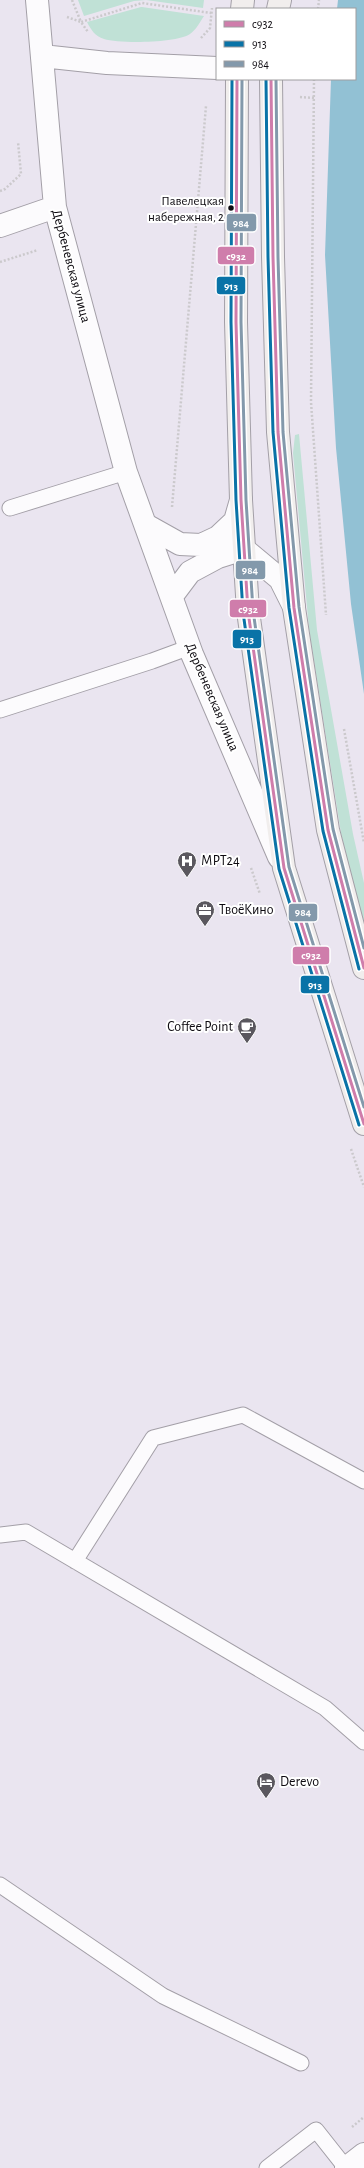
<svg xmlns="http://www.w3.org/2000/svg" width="364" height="2168" viewBox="0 0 364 2168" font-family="'Alegreya Sans',sans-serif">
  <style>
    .green { fill: #c0e1d6 }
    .water { fill: #92c1d4 }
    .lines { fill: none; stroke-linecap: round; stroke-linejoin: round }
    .service-casing { stroke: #a39fa7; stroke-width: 17 }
    .minor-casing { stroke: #a39fa7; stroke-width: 24 }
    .secondary-casing { stroke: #a39fa7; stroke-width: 24 }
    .path { stroke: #cbc9cc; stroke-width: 2.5; stroke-dasharray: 2 2; stroke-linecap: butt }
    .service { stroke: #fcfbfd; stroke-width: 15 }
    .minor { stroke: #fcfbfd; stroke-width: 22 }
    .secondary { stroke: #f1eeed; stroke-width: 22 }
    .bus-1-casing { stroke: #fff; stroke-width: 6 }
    .bus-2-casing { stroke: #fff; stroke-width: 6 }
    .bus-3-casing { stroke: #fff; stroke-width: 6 }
    .bus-1 { stroke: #cf7dab; stroke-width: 3 }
    .bus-2 { stroke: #0973a7; stroke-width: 3 }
    .bus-3 { stroke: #8399ab; stroke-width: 3 }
    .bus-dot { fill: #0d0a10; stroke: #fff; stroke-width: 1.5 }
    .labels { text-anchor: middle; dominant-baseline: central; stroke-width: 4; stroke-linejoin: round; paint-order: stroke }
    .bus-label { font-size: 13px; fill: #0d0a10; stroke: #fff; text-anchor: end }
    .street-label { font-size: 14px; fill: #0d0a10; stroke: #fff }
    .poi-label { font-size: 14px; fill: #0d0a10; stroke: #fff; text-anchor: start }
    .line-badge { stroke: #fff; stroke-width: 1.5 }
    .badge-label { font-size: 11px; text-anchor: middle; font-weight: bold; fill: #fff }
  </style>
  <rect width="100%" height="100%" fill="#eae5f0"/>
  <path class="green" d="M78,0H204L203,8L146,0L134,1L84,16Z
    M141,7H142L204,16C200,22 196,30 190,34C177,43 120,44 104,39C95,36 91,30 87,22Z
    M299,434L317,630L353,834L364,883V930L341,833L309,629L293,453L295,435Z"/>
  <path class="water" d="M338,0H364V694L351,604L336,448L325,255L331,79H355V9H337Z"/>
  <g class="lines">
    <g class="service-casing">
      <path id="service" d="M10,508L126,472
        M0,710L152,661L190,647
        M0,1535L26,1532L325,1708L364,1742
        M75,1561L153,1438L243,1415L364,1481
        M0,1885L163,1996L301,2063
        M267,2168L316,2130L346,2168"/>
    </g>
    <g class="minor-casing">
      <path id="minor" d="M37,0L55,207L126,472L192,654L279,857
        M42,56L107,63L217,68
        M0,226L55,207
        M146,525L180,544L201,545L218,537L235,521L241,500
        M201,545L244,549L280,579L294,607
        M172,596L190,572L218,557L237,551
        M346,2168L364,2154"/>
    </g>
    <g class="secondary-casing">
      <path id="secondary" d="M242,9L243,0
        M278,9L280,0
        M237,79L236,322L241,500L248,611L284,868L364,1124
        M271,79L273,257L278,432L294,608L328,830L364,968"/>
    </g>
    <path class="path" d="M72,0L81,22L142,3L211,13
      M318,9L319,0
      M67,17L81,22L88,32
      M201,38L210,28L212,8
      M314,79L311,402L326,615
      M300,97L314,98
      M0,191L5,189L21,174L18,142
      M0,262L38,250
      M172,507L206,106
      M344,729L364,843
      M251,868L260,894
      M351,1149L364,1187
      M352,2127L364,2117"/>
    <use href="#service" class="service"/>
    <use href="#minor" class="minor"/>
    <use href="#secondary" class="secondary"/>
    <g class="bus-1-casing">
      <path id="bus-1" d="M237,79L236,322L241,500L248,611L284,868L364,1124
        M271,79L273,257L278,432L294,608L328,830L364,968"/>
    </g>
    <g class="bus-2-casing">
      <path id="bus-2" d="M232,79L231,322L236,500L243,612L279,869L359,1125
        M266,79L268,257L273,432L289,608L323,831L359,969"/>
    </g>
    <g class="bus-3-casing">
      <path id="bus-3" d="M242,79L241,322L246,500L253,610L289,867L364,1107
        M276,79L278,257L283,432L299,607L333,829L364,948"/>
    </g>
    <use href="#bus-1" class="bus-1"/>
    <use href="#bus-2" class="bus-2"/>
    <use href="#bus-3" class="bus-3"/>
  </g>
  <defs>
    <g id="hospital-pin" transform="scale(1)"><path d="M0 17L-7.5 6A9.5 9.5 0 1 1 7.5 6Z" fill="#5a575e" stroke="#fff"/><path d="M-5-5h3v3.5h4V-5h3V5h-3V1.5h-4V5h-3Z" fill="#fff"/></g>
    <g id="office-pin" transform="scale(1)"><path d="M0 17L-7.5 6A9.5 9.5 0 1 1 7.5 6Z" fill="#5a575e" stroke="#fff"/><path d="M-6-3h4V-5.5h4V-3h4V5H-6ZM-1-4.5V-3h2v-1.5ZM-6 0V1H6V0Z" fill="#fff"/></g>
    <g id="cafe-pin" transform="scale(1)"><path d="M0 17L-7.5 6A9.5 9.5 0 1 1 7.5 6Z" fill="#5a575e" stroke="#fff"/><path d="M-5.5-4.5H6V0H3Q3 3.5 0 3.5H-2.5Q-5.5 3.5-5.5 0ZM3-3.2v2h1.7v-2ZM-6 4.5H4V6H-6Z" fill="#fff"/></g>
    <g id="hotel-pin" transform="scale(1)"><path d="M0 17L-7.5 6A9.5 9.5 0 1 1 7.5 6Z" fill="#5a575e" stroke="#fff"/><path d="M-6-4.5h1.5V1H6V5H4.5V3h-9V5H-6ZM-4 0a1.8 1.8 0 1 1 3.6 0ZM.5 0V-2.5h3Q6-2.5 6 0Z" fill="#fff"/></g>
  </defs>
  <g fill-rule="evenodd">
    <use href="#hospital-pin" x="187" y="861"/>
    <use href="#office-pin" x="205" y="910"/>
    <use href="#cafe-pin" x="247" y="1027"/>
    <use href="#hotel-pin" x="266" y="1782"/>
  </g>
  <circle class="bus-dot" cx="231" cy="208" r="3.5"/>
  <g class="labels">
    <g class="bus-label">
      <text x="224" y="201">Павелецкая<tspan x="224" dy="16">набережная, 2</tspan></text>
    </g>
    <g class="street-label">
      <text transform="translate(71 266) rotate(75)">Дербеневская улица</text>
      <text transform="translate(212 697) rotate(67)">Дербеневская улица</text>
    </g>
    <g class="poi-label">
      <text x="201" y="861">МРТ24</text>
      <text x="219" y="910">ТвоёКино</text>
      <text x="233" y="1027" text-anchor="end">Coffee Point</text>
      <text x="280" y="1782">Derevo</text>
    </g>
  </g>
  <g class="line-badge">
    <rect x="226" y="213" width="31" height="19" rx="4" fill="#8399ab"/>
    <rect x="217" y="246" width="38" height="19" rx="4" fill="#cf7dab"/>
    <rect x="216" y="276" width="30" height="19" rx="4" fill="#0973a7"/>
    <rect x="235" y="560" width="31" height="20" rx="4" fill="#8399ab"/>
    <rect x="229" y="599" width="38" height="19" rx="4" fill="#cf7dab"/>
    <rect x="232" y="629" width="30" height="20" rx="4" fill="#0973a7"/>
    <rect x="288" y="903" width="30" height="19" rx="4" fill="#8399ab"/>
    <rect x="292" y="946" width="38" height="19" rx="4" fill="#cf7dab"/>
    <rect x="300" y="975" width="30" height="19" rx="4" fill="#0973a7"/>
  </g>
  <g class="badge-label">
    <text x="241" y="227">984</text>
    <text x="236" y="260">с932</text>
    <text x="231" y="290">913</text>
    <text x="250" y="574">984</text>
    <text x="248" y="613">с932</text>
    <text x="247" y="643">913</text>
    <text x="303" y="916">984</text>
    <text x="311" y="959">с932</text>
    <text x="315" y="989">913</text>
  </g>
  <rect x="216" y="8" width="140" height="72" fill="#ffffff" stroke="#9e9d9f"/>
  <rect x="224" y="21" width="20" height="6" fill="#cf7dab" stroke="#9e9d9f"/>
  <text x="252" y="28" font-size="12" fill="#0d0a10">с932</text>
  <rect x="224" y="41" width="20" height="6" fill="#0973a7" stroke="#9e9d9f"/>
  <text x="252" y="48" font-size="12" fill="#0d0a10">913</text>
  <rect x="224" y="61" width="20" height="6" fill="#8399ab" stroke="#9e9d9f"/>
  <text x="252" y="68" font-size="12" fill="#0d0a10">984</text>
</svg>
